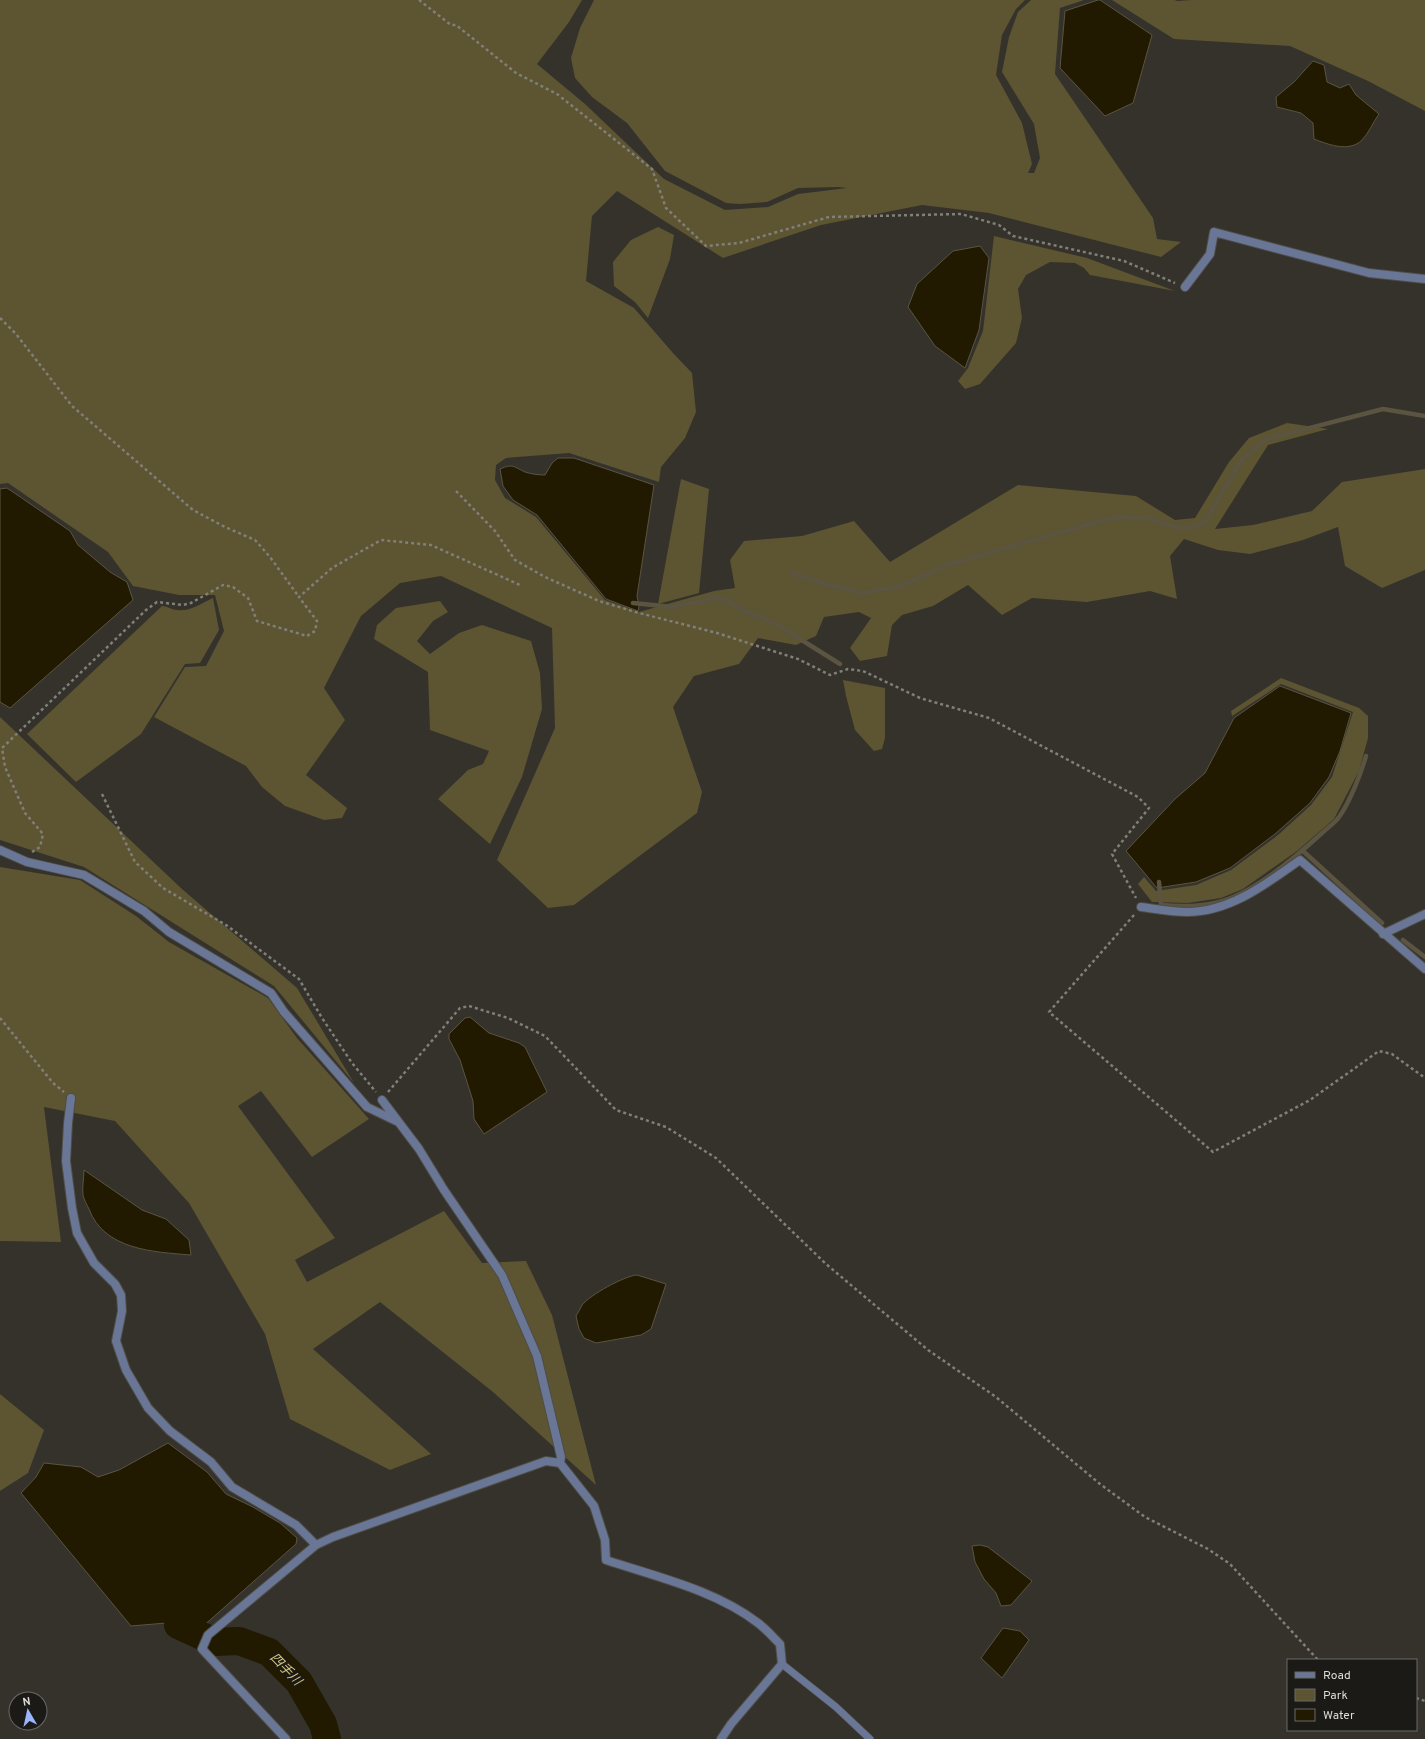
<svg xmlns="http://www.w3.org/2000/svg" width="1425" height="1739" viewBox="0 0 1425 1739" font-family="Overpass,'Noto Sans JP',sans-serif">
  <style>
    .green { fill: #5d5432 }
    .water { fill: #211a00; stroke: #5a5441 }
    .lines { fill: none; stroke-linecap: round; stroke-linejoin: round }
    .stream { stroke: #5a5441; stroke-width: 4.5 }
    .river { stroke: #211a00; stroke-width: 28 }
    .lane-casing { stroke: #4f4d47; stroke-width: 8 }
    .street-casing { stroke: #4f4d47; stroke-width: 10 }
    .path { stroke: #807f79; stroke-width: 2.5; stroke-dasharray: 3 3; stroke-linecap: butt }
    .lane { stroke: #697696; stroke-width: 7 }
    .street { stroke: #697696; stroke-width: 8 }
    .labels { text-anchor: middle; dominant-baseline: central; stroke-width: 3; stroke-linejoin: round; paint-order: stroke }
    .water-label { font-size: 13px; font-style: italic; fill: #d6c484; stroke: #1b1a17 }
  </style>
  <rect width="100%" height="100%" fill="#34322b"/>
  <path class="green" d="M0,0H582L569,22L537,64L585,104L664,179L725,210L768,207L798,194L847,188L838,187L798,188L767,202L740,204L726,203L665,171L627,123L592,97L575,78L571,58L580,28L594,0H1025L1016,9L1002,35L996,75L1022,123L1032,164L1028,173H1034L1040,158L1034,124L1002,72L1009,37L1018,12L1031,0H1084L1060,8L1055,74L1153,218L1157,239L1181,242L1161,257L989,213L922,205L821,225L723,258L617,191L592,216L586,281L634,308L673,353L692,373L696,412L685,438L661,467L659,482L569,453L506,458L496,465L495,480L505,498L536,517L605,600L639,612L714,591L735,588L730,560L744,541L802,536L854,521L890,562L1018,485L1136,496L1175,520L1195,518L1229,462L1249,438L1287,423L1328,429L1268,445L1215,529L1253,525L1312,511L1342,482L1425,469V570L1382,588L1345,566L1338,527L1303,540L1250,554L1218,550L1184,539L1170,556L1177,599L1150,591L1087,602L1032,598L1002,615L968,585L933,606L902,615L892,625L887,656L860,661L850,648L871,618L859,612L824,617L816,636L796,645L758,638L739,664L694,676L673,707L702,792L697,813L574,905L548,908L497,860L555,728L552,628L441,576L400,583L361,616L324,688L345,720L306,775L347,808L342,818L324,820L285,806L262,787L246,766L154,717L185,667L206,666L224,631L215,595H179L133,586L108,552L8,483L0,484Z
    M1112,0H1174L1178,1L1191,0H1425V111L1368,81L1290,46L1174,39Z
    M658,227L674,235L670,259L648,318L635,302L614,286L613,262L631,240Z
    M994,236L1087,258L1175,291L1090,275L1084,268L1075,263L1050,262L1026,275L1018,289L1022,318L1016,343L980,384L965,389L958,381L968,368L983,331Z
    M681,479L709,489L699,593L658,604Z
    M213,598L219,630L200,663L185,664L141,734L76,782L27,734L162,606C167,606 172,610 177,610C190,612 202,603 213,598Z
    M440,601L448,612L433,621L417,641L430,654L459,633L482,625L531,641L540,673L542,709L522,777L490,844L438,799L468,770L483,764L489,751L430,730L428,672L374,639L377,625L396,608Z
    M1281,678L1359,708L1368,716V738L1359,771L1334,819L1297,851L1243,889L1221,898L1188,903L1152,902L1138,884L1144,877L1156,891L1196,885L1231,870L1278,835L1311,805L1332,777L1353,712L1281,684L1232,716L1231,711Z
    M843,680L885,688V738L882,749L874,751L855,730L846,696Z
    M0,717L182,889L297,988L354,1083L274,986L84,867L0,840Z
    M0,867L80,880L136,916L169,942L268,998L297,1038L369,1119L312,1157L261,1091L238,1106L335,1238L295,1260L307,1282L444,1211L482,1263L526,1261L552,1315L596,1485L493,1392L380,1302L313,1349L431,1454L390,1470L290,1419L265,1334L189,1203L115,1121L44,1107L61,1242L0,1241Z
    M0,1394L44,1430L28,1473L0,1491Z"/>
  <path class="water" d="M1098,0H1100L1152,35L1133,103L1105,116L1060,68L1065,11Z
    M1313,61L1324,65L1327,82L1340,88L1349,84L1356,95L1379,114C1373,122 1369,133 1362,140C1349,153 1327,144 1314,139L1313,123L1301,113L1277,107L1276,97L1294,82Z
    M980,246L989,258L979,330L965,368L935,346L908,307L917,284L953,251Z
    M558,458H574L654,485L637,596L639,606L638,611L606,599L537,515L513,500L503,486L500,469C513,463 514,467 525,472C531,474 539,475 545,475L552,463Z
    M7,488L70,531L78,545L110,572L127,582L133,600L10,708L0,702V489Z
    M1280,686L1351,713L1340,751L1329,777L1310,803L1275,834L1230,868L1196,882L1157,888L1126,851L1175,799L1205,773L1234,718Z
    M470,1017L489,1033L519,1043L525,1047L547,1092L484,1134L474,1119L473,1101L460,1060L449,1039V1034L465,1018Z
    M84,1170L142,1210L166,1219L189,1240L191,1255C154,1252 104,1250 89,1209C87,1205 84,1200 83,1195C82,1187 84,1178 84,1170Z
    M637,1275L666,1284L651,1329L641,1335L596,1343L584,1338L579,1329L576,1316C578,1313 580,1309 582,1305C590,1295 624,1276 637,1275Z
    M168,1443L207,1472L226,1494L251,1506L280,1523L297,1538L296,1544L201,1628L171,1617L166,1623L131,1626L21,1493L36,1477L44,1463L81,1467L98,1477L119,1470Z
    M980,1545L988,1547L1032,1581L1011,1605L1001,1606L996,1593L984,1579L975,1562L972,1546Z
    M1003,1628L1020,1631L1029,1640L1002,1678L981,1658Z"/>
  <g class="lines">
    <path class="stream" d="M791,573L836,587L863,593L901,586L947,565L1104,520L1124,517L1146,518L1179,528H1193L1205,522L1242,459L1267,439L1383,409L1425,416
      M633,603L673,607L716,598L726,600L747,612L776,624L840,664
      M1303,851L1382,923
      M1159,882L1161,905C1184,907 1212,907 1233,897C1262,885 1299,854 1322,833C1327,828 1335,823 1339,817C1350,802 1361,773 1366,756
      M1403,940L1425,957"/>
    <path class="river" d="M183,1617L178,1625L215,1642L239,1641L269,1652L299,1682L323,1724L327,1739"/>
    <g class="lane-casing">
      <path id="lane" d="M782,1664L836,1707L870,1739"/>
    </g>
    <g class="street-casing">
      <path id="street" d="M1185,287L1210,254L1214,232L1369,273L1425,279
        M0,850L27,862L84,875L144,911L169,932L271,993L284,1012L367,1107L396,1121
        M1141,907C1156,909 1172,912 1187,912C1230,912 1266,884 1300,860L1425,969
        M1383,934L1425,914
        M71,1098L68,1123L66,1161L72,1208L77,1233L94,1263L115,1284L121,1295L122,1311L116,1341L126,1370L148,1408L170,1431L211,1462L232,1487L296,1525L316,1545L208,1635L202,1649L286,1739
        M382,1100L419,1149L444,1190L502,1275L537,1356L561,1457L560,1463L594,1506L605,1540L606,1560C657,1577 715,1590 758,1623C766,1629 773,1637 780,1644L782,1664L731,1724L721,1739
        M316,1545L333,1537L546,1461L560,1463"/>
    </g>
    <path class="path" d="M419,0L451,25H456L516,73L557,94L652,169L666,208L706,246L739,243L829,217L961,214L999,225L1013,236L1124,261L1175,283
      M0,318L16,334L72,406L193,510L225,527L255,540L270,557L299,597
      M456,491L495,531L515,560L545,577L599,601L639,613L717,633L798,659L830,675L848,669L863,671L920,698L989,718L1138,797L1149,808L1112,854L1136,898
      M102,794L135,862L163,888L226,925L299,979L322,1018L352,1063L376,1092
      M32,852L40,847L43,834L25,813L5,767L2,748L146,610L157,602L183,605L191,603L223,585L233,587L248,598L257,621L307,636L315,631L317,621L299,597L332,568L381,540L431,545L520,585
      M1134,915L1049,1012L1213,1152L1310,1100L1379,1051L1392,1054L1425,1078
      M0,1018L53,1083L64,1092
      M388,1092L460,1008L469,1006L508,1018L545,1036L616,1110L666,1127L716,1158L826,1264L928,1350L996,1397L1100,1484L1145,1517L1208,1549L1230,1564L1318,1660
      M1416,1698L1425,1701"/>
    <use href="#lane" class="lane"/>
    <use href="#street" class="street"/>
  </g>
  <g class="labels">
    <g class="water-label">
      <text transform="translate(285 1670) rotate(46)">四手川</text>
    </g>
  </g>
  <rect x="1287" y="1659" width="130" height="72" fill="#1b1a17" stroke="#696864"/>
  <rect x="1295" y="1672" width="20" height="6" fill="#697696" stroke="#696864"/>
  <text x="1323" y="1679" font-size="12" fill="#deddd8">Road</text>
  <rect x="1295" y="1689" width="20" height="12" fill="#5d5432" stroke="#696864"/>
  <text x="1323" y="1699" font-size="12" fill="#deddd8">Park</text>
  <rect x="1295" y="1709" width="20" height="12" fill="#211a00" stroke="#696864"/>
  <text x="1323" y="1719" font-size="12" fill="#deddd8">Water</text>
  <g transform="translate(28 1711) rotate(351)"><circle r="19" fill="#1b1a17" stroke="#696864"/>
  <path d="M0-3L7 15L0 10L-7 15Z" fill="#9ab5fd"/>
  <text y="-6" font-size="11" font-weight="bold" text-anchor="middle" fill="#deddd8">N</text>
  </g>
</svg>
